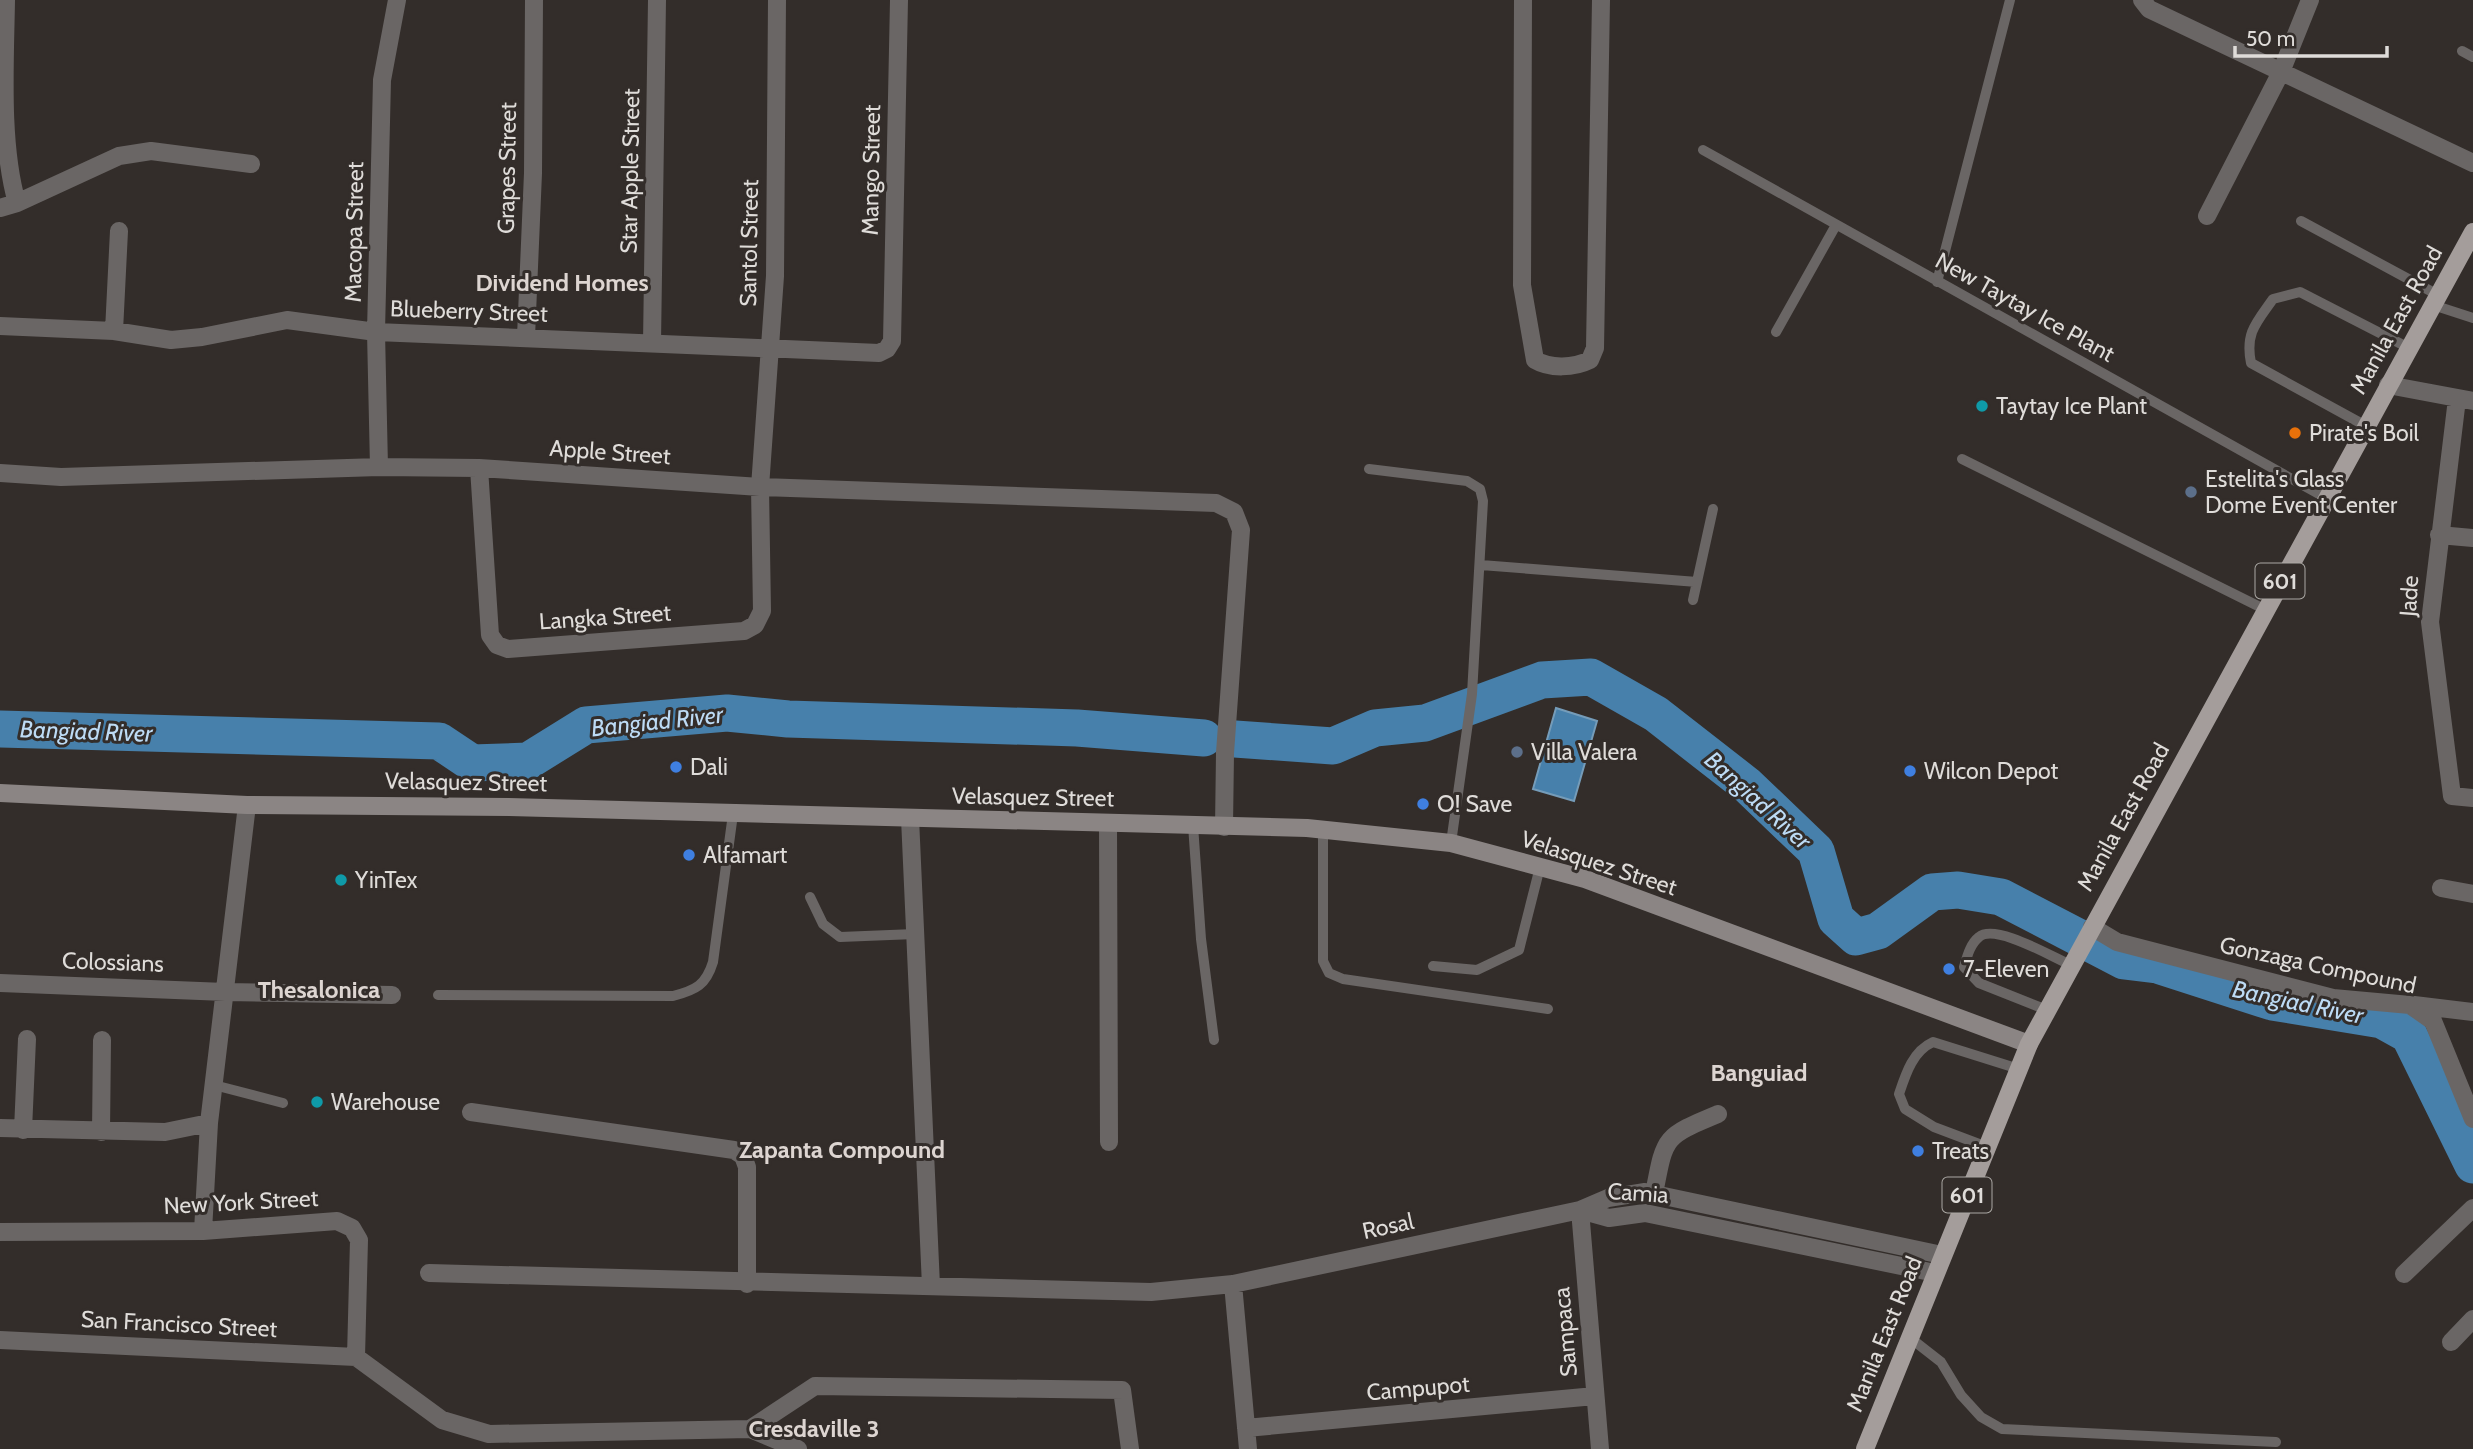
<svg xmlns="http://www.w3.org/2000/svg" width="2473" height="1449" viewBox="0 0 2473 1449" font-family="Cabin,sans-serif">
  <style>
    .water { fill: #4780ab; stroke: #759cb9; stroke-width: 2 }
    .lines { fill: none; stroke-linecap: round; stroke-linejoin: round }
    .river { stroke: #4780ab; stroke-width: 37 }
    .service { stroke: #6a6665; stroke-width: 10 }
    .minor { stroke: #6a6665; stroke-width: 18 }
    .secondary { stroke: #8b8584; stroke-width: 18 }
    .primary { stroke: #a49d9b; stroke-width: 18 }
    .culture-dot { fill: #0f9aa8; stroke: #332d2a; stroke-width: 2.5 }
    .food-dot { fill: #e8710a; stroke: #332d2a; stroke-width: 2.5 }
    .service-dot { fill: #5c6f8a; stroke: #332d2a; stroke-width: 2.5 }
    .shop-dot { fill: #3f7fe0; stroke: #332d2a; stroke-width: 2.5 }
    .labels { text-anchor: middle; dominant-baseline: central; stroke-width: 6; stroke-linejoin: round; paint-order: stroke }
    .shield { fill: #332d2a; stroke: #aba8a4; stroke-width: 2 }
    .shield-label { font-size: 21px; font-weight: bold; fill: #dfdcd9 }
    .street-label { font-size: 23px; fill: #dfdcd9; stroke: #332d2a }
    .poi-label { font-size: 23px; fill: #dfdcd9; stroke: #332d2a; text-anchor: start }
    .neighbourhood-label { font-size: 24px; font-weight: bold; fill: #ddd5d1; stroke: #332d2a }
    .water-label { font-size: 24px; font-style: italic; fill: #bddbf5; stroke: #332d2a }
  </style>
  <rect width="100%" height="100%" fill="#332d2a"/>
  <path class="water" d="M1556,708L1597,721L1574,801L1533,789Z"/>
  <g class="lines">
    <path class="river" d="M0,729L439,741L472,763L528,761L586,725L727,713L788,719L1077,728L1204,738
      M1235,739L1333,746L1375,728L1425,723L1542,680L1591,677L1656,714L1747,785L1816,851L1836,919L1856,937L1878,931L1932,892L1958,890L2001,897L2124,961L2157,965L2272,1002L2382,1020L2409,1035L2473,1165"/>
    <path class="service" d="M2462,51L2473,57
      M1703,150L2326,498
      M2301,221L2438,295
      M1937,282L2010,0
      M2433,305L2473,318
      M1776,332L1836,225
      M2366,426L2251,363C2245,333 2256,323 2273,299L2300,292L2409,348
      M1962,459L2264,609
      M1369,469L1467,481L1480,489L1483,501L1472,694L1451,843
      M1481,565L1697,582
      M1693,600L1713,509
      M1193,825L1201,939L1214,1040
      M1323,830V961L1329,973L1343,979L1548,1009
      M810,897L823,924L840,937L915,934
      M1433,966L1477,970L1519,950L1540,867
      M438,995L673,996C696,990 706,985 713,962L733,814
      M2047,1010L1979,983L1964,967C1967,957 1970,944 1979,937C1995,923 2052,957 2071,965
      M214,1085L283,1103
      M1987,1147L1934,1127L1905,1109L1899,1094C1906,1073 1913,1051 1933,1042L2019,1069
      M1909,1337L1941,1362L1961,1395L1981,1417L2002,1429L2276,1442"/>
    <path class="minor" d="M6,0C5,64 0,144 17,203
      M1523,0L1522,285L1535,360C1550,369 1574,368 1590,360L1595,348L1601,0
      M2142,0L2149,9L2473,163
      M0,208L17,203L119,156L151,151L251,164
      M2207,216L2281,72L2310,0
      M0,326L114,331L171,340L202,337L287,320L376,332L879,353L887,349L892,341L899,0
      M114,331L119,231
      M526,337L533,173L534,0
      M652,343L657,0
      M2388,385L2473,401
      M2457,399L2430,622L2452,796L2473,798
      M379,467L376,332L382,80L397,0
      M479,468L490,635L497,645L508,649L744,631L755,625L762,611L760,487L775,276L777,0
      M0,473L61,477L379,467L479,468L760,487L1216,503L1234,512L1241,530L1225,753L1224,827
      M2439,535L2473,538
      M910,818L931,1286
      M1108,823L1109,1142
      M2441,888L2473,894
      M2092,927L2117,942L2333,998L2410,1005L2433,1021L2473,1119
      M0,983L225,992L392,995
      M2414,1005L2473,1012
      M471,1112L734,1150L743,1156L747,1167V1284
      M0,1128L165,1132L209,1123
      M23,1130L27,1039
      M101,1132L102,1040
      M1654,1194C1665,1136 1663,1137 1718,1114
      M1580,1210L1609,1218L1645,1213L1935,1273
      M1580,1210L1600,1449
      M203,1231L209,1123L247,805
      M0,1232L203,1231L337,1221L352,1228L359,1240L356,1357
      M429,1273L1151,1292L1233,1284L1580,1210L1608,1198L1645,1192L1942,1255
      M2404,1274L2473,1208
      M1233,1284L1248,1449
      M0,1340L356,1357
      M2451,1342L2473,1319
      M356,1357L442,1420L489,1434L750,1429L798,1449
      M1246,1428L1595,1396
      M750,1429L815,1386L1122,1390L1130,1449"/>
    <path class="secondary" d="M0,793L247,805L509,807L1307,828L1451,843L1585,879L2029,1044"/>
    <path class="primary" d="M1865,1449L2029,1044L2473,232"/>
  </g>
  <g class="culture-dot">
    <circle cx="1982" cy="406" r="7"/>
    <circle cx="341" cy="880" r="7"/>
    <circle cx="317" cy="1102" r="7"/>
  </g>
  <circle class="food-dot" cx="2295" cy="433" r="7"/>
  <g class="service-dot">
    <circle cx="2191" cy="492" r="7"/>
    <circle cx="1517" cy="752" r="7"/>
  </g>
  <g class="shop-dot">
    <circle cx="676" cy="767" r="7"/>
    <circle cx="1910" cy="771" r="7"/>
    <circle cx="1423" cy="804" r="7"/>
    <circle cx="689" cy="855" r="7"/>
    <circle cx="1949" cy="969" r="7"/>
    <circle cx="1918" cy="1151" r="7"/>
  </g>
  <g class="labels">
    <g class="shield">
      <rect x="2255.5" y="563.5" width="49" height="35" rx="5"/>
      <rect x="1942.5" y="1177.5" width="49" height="35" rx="5"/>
    </g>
    <g class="shield-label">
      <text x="2280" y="581">601</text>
      <text x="1967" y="1195">601</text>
    </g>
    <g class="street-label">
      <text transform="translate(507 168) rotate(-89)">Grapes Street</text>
      <text transform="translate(871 170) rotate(-89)">Mango Street</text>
      <text transform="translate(630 171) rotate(-89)">Star Apple Street</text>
      <text transform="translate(354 232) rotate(-89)">Macopa Street</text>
      <text transform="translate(749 243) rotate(-89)">Santol Street</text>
      <text transform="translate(2025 307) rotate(29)">New Taytay Ice Plant</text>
      <text transform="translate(469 311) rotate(2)">Blueberry Street</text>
      <text transform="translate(2396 320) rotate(-61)">Manila East Road</text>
      <text transform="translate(610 452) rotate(4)">Apple Street</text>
      <text transform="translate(2409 596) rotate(-86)">Jade</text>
      <text transform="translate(605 617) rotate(-4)">Langka Street</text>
      <text transform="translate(466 782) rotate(1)">Velasquez Street</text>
      <text transform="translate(1033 797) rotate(1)">Velasquez Street</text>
      <text transform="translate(2123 817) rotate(-61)">Manila East Road</text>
      <text transform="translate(1599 863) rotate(18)">Velasquez Street</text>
      <text transform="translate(113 962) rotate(2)">Colossians</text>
      <text transform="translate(2318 965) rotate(12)">Gonzaga Compound</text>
      <text transform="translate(1638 1193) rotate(4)">Camia</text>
      <text transform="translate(241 1202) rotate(-3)">New York Street</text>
      <text transform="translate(1388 1226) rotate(-12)">Rosal</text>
      <text transform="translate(179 1324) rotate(3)">San Francisco Street</text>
      <text transform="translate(1565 1332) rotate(-95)">Sampaca</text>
      <text transform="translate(1884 1334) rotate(-68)">Manila East Road</text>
      <text transform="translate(1418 1388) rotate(-5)">Campupot</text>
    </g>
    <g class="poi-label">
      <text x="1996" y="406">Taytay Ice Plant</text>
      <text x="2309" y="433">Pirate's Boil</text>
      <text x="2205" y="479">Estelita's Glass<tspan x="2205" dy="26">Dome Event Center</tspan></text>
      <text x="1531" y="752">Villa Valera</text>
      <text x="690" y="767">Dali</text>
      <text x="1924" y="771">Wilcon Depot</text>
      <text x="1437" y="804">O! Save</text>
      <text x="703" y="855">Alfamart</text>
      <text x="355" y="880">YinTex</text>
      <text x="1963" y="969">7-Eleven</text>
      <text x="331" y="1102">Warehouse</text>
      <text x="1932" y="1151">Treats</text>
    </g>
    <g class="neighbourhood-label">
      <text x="562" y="282">Dividend Homes</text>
      <text x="319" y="989">Thesalonica</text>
      <text x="1759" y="1072">Banguiad</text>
      <text x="842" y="1149">Zapanta Compound</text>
      <text x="814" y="1428">Cresdaville 3</text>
    </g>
    <g class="water-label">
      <text transform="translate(657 721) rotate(-6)">Bangiad River</text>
      <text transform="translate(86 731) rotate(2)">Bangiad River</text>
      <text transform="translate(1758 800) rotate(42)">Bangiad River</text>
      <text transform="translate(2298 1002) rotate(12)">Bangiad River</text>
    </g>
  </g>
  <path d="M2235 46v10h152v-10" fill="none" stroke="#dfdcd9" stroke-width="3.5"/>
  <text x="2246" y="46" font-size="21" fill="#dfdcd9" stroke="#332d2a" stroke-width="5" paint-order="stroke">50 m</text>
</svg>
